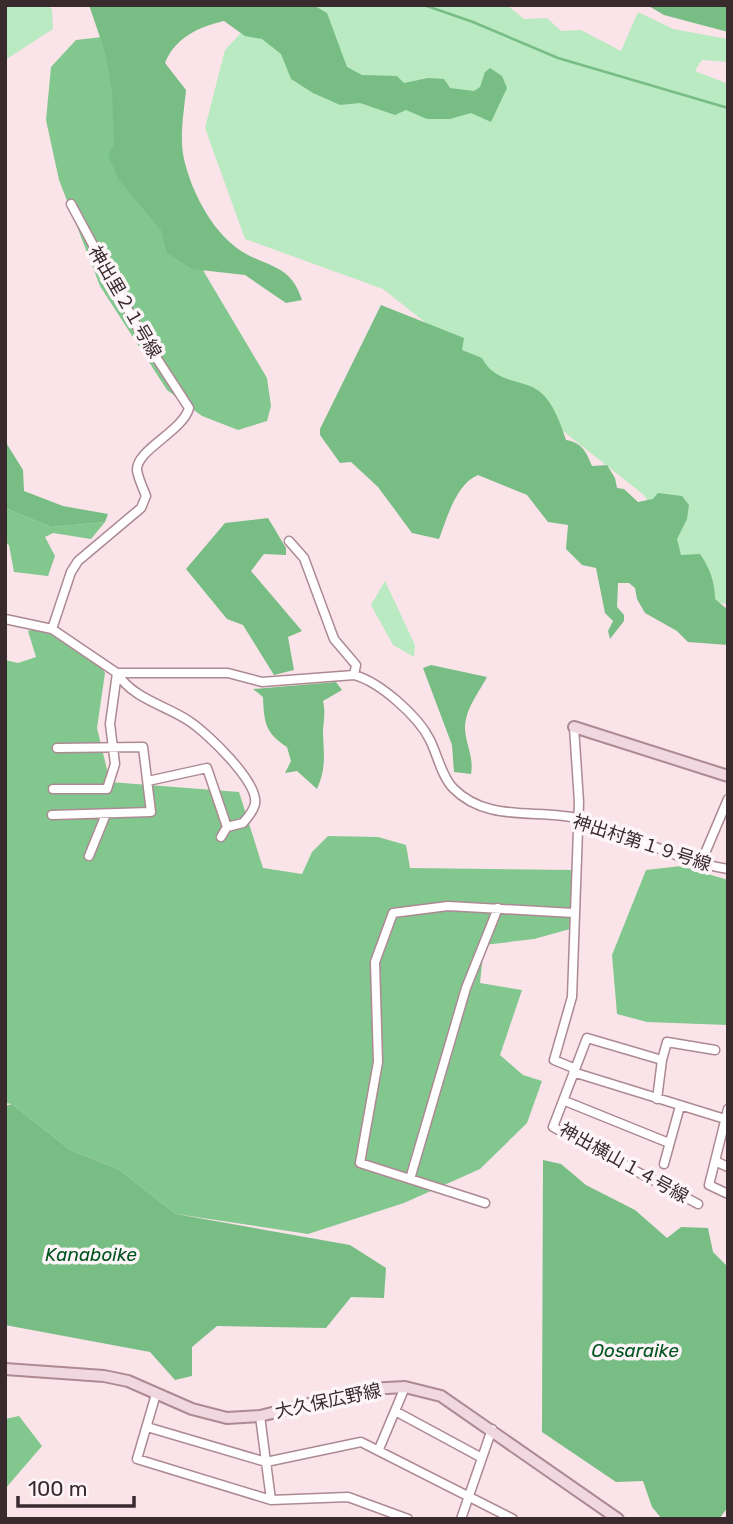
<svg xmlns="http://www.w3.org/2000/svg" width="733" height="1524" viewBox="0 0 733 1524" font-family="Rubik,'Noto Sans JP',sans-serif">
  <style>
    .green { fill: #baeac1 }
    .forest { fill: #82c78e }
    .water { fill: #77bd84 }
    .lines { fill: none; stroke-linecap: round; stroke-linejoin: round }
    .stream { stroke: #77bd84; stroke-width: 2.5 }
    .street-casing { stroke: #ad8994; stroke-width: 11 }
    .secondary-casing { stroke: #ad8994; stroke-width: 14 }
    .street { stroke: #fff; stroke-width: 8 }
    .secondary { stroke: #f1d7e0; stroke-width: 10 }
    .labels { text-anchor: middle; dominant-baseline: central; stroke-width: 7; stroke-linejoin: round; paint-order: stroke }
    .street-label { font-size: 18px; fill: #392a2e; stroke: #fdf5f7 }
    .water-label { font-size: 19px; font-style: italic; fill: #025521; stroke: #fdf5f7 }
  </style>
  <rect width="100%" height="100%" fill="#fae3e9"/>
  <path class="green" d="M5,5H47L52,9L53,29L5,60Z
    M267,5H507L524,19L547,18L561,31L581,30L621,51L638,12L673,29L728,39V62L702,60L695,71L728,84V604L710,602L644,495L383,289L245,239L205,128L225,50Z
    M385,581L415,645L414,657L393,645L371,605Z"/>
  <path class="forest" d="M111,36L195,240L204,272L267,378L271,406L267,421L238,430L202,416L167,390L100,286L59,180L46,120L51,67L76,40Z
    M5,508L51,527L105,522L91,539L53,533L45,537L55,556L48,576L14,572L9,545L5,542Z
    M38,628L50,631L100,665L105,673L97,728L110,782L239,792L263,868L302,874L312,852L328,836L378,837L406,845L410,868L572,870L570,929L534,939L484,945L480,983L522,990L500,1055L523,1075L542,1081L527,1123L480,1169L404,1203L308,1234L176,1214L118,1169L70,1150L12,1104L5,1103V660L18,663L36,657L28,631Z
    M681,866L728,880V1025L647,1022L617,1014L612,955L646,870Z
    M19,1416L42,1446L5,1489V1419Z"/>
  <path class="water" d="M89,5H313L327,13L347,67L362,75L397,76L404,83L428,78L444,79L450,88L474,91L480,87L485,72L490,68L502,76L507,88L491,122L471,113L450,119H427L406,110L395,115L360,103L340,105L313,93L291,79L281,54L262,39L245,36L224,21C198,27 175,38 165,63L186,90C184,112 179,137 184,159C192,194 215,238 248,255C275,268 292,269 302,300L286,303L245,275L192,269L167,253L161,230L119,180L108,155L114,144L112,90L105,52Z
    M647,5H728V32L664,15Z
    M381,305L464,338L462,350L482,358C495,384 524,379 539,391C554,403 560,423 566,440C582,443 586,451 592,466L607,465L615,478L617,488L624,489L638,502L653,499L658,493L682,496L689,505L687,519L677,539L681,555L700,554C710,568 715,583 715,599L728,610V645L688,642L677,631L645,613L637,599L635,588L629,583H618L617,607L624,615V621L610,639L608,631L613,621L605,613L596,568L582,565L566,549L568,525L548,522L527,495L478,475C456,484 447,518 439,539L412,533L378,487L351,462L340,463L320,435V429Z
    M5,441L23,470L24,491L63,506L108,514L105,522L51,527L5,508Z
    M268,518L286,548V555L264,554L251,571L302,631L288,637L294,670L274,675L243,625L227,619L186,569L225,523Z
    M431,665L487,677C478,694 465,709 465,729C466,745 474,757 471,774L454,772L452,745L423,668Z
    M336,682L342,690L323,701C326,714 323,722 323,734C324,755 326,769 317,789L297,771L285,773L291,761L287,747C265,733 264,722 263,697L253,689Z
    M12,1104L70,1150L118,1169L176,1214L350,1245L386,1268L384,1298L351,1297L326,1328L217,1326L192,1347V1376L175,1380L150,1352L5,1325V1106Z
    M543,1160L561,1164L586,1185L635,1210L667,1238L681,1227L708,1228L713,1252L728,1267V1507L719,1519H662L652,1507L643,1481L616,1482L542,1432Z"/>
  <g class="lines">
    <path class="stream" d="M424,5L473,22L558,58L728,108"/>
    <g class="street-casing">
      <path id="street" d="M289,541L304,558L334,639L356,665L354,675
        M5,619L52,629L117,673H228L262,682L354,675C380,682 418,716 430,740C437,754 442,777 453,788C488,824 539,808 581,819C631,833 675,861 728,869
        M52,629L71,572L78,561L141,508L146,496C143,488 138,478 137,470C136,450 183,431 189,408L141,334L71,204
        M117,673C133,699 165,705 189,721C206,732 259,782 255,804C253,812 248,817 243,823L227,827
        M574,727L579,802L572,997L554,1060L571,1067L576,1073L725,1119
        M148,781L207,768L227,827L221,837
        M53,789H107L115,764L110,724L117,673
        M52,815L151,812L143,747L57,748
        M89,856L106,814
        M700,865L728,799
        M662,1060L667,1042L715,1050
        M657,1099L662,1060L587,1038L553,1127L698,1204
        M565,1101L669,1143
        M728,1109L715,1161L728,1167
        M715,1161L709,1185L728,1194
        M664,1164L680,1106
        M410,1179L466,988L498,908
        M485,1203L360,1163L378,1062L375,962L393,913L448,906L574,913
        M156,1394L137,1459L271,1500L348,1497L408,1519
        M395,1411L482,1458
        M260,1416L271,1500
        M147,1427L266,1462L361,1442L513,1519
        M379,1449L405,1387
        M461,1519L492,1429"/>
    </g>
    <g class="secondary-casing">
      <path id="secondary" d="M574,727L728,776
        M5,1369L104,1376L128,1381L192,1409L227,1418L260,1416L369,1389L405,1387L441,1396L618,1519"/>
    </g>
    <use href="#street" class="street"/>
    <use href="#secondary" class="secondary"/>
  </g>
  <g class="labels">
    <g class="street-label">
      <text transform="translate(125 302) rotate(60)">神出里２１号線</text>
      <text transform="translate(642 843) rotate(18)">神出村第１９号線</text>
      <text transform="translate(624 1163) rotate(29)">神出横山１４号線</text>
      <text transform="translate(328 1401) rotate(-12)">大久保広野線</text>
    </g>
    <g class="water-label">
      <text x="91" y="1254">Kanaboike</text>
      <text x="635" y="1350">Oosaraike</text>
    </g>
  </g>
  <rect width="733" height="1524" fill="none" stroke="#392a2e" stroke-width="14"/>
  <path d="M18 1496v10h116v-10" fill="none" stroke="#392a2e" stroke-width="3.5"/>
  <text x="28" y="1496" font-size="21" fill="#392a2e" stroke="#fdf5f7" stroke-width="5" paint-order="stroke">100 m</text>
</svg>
